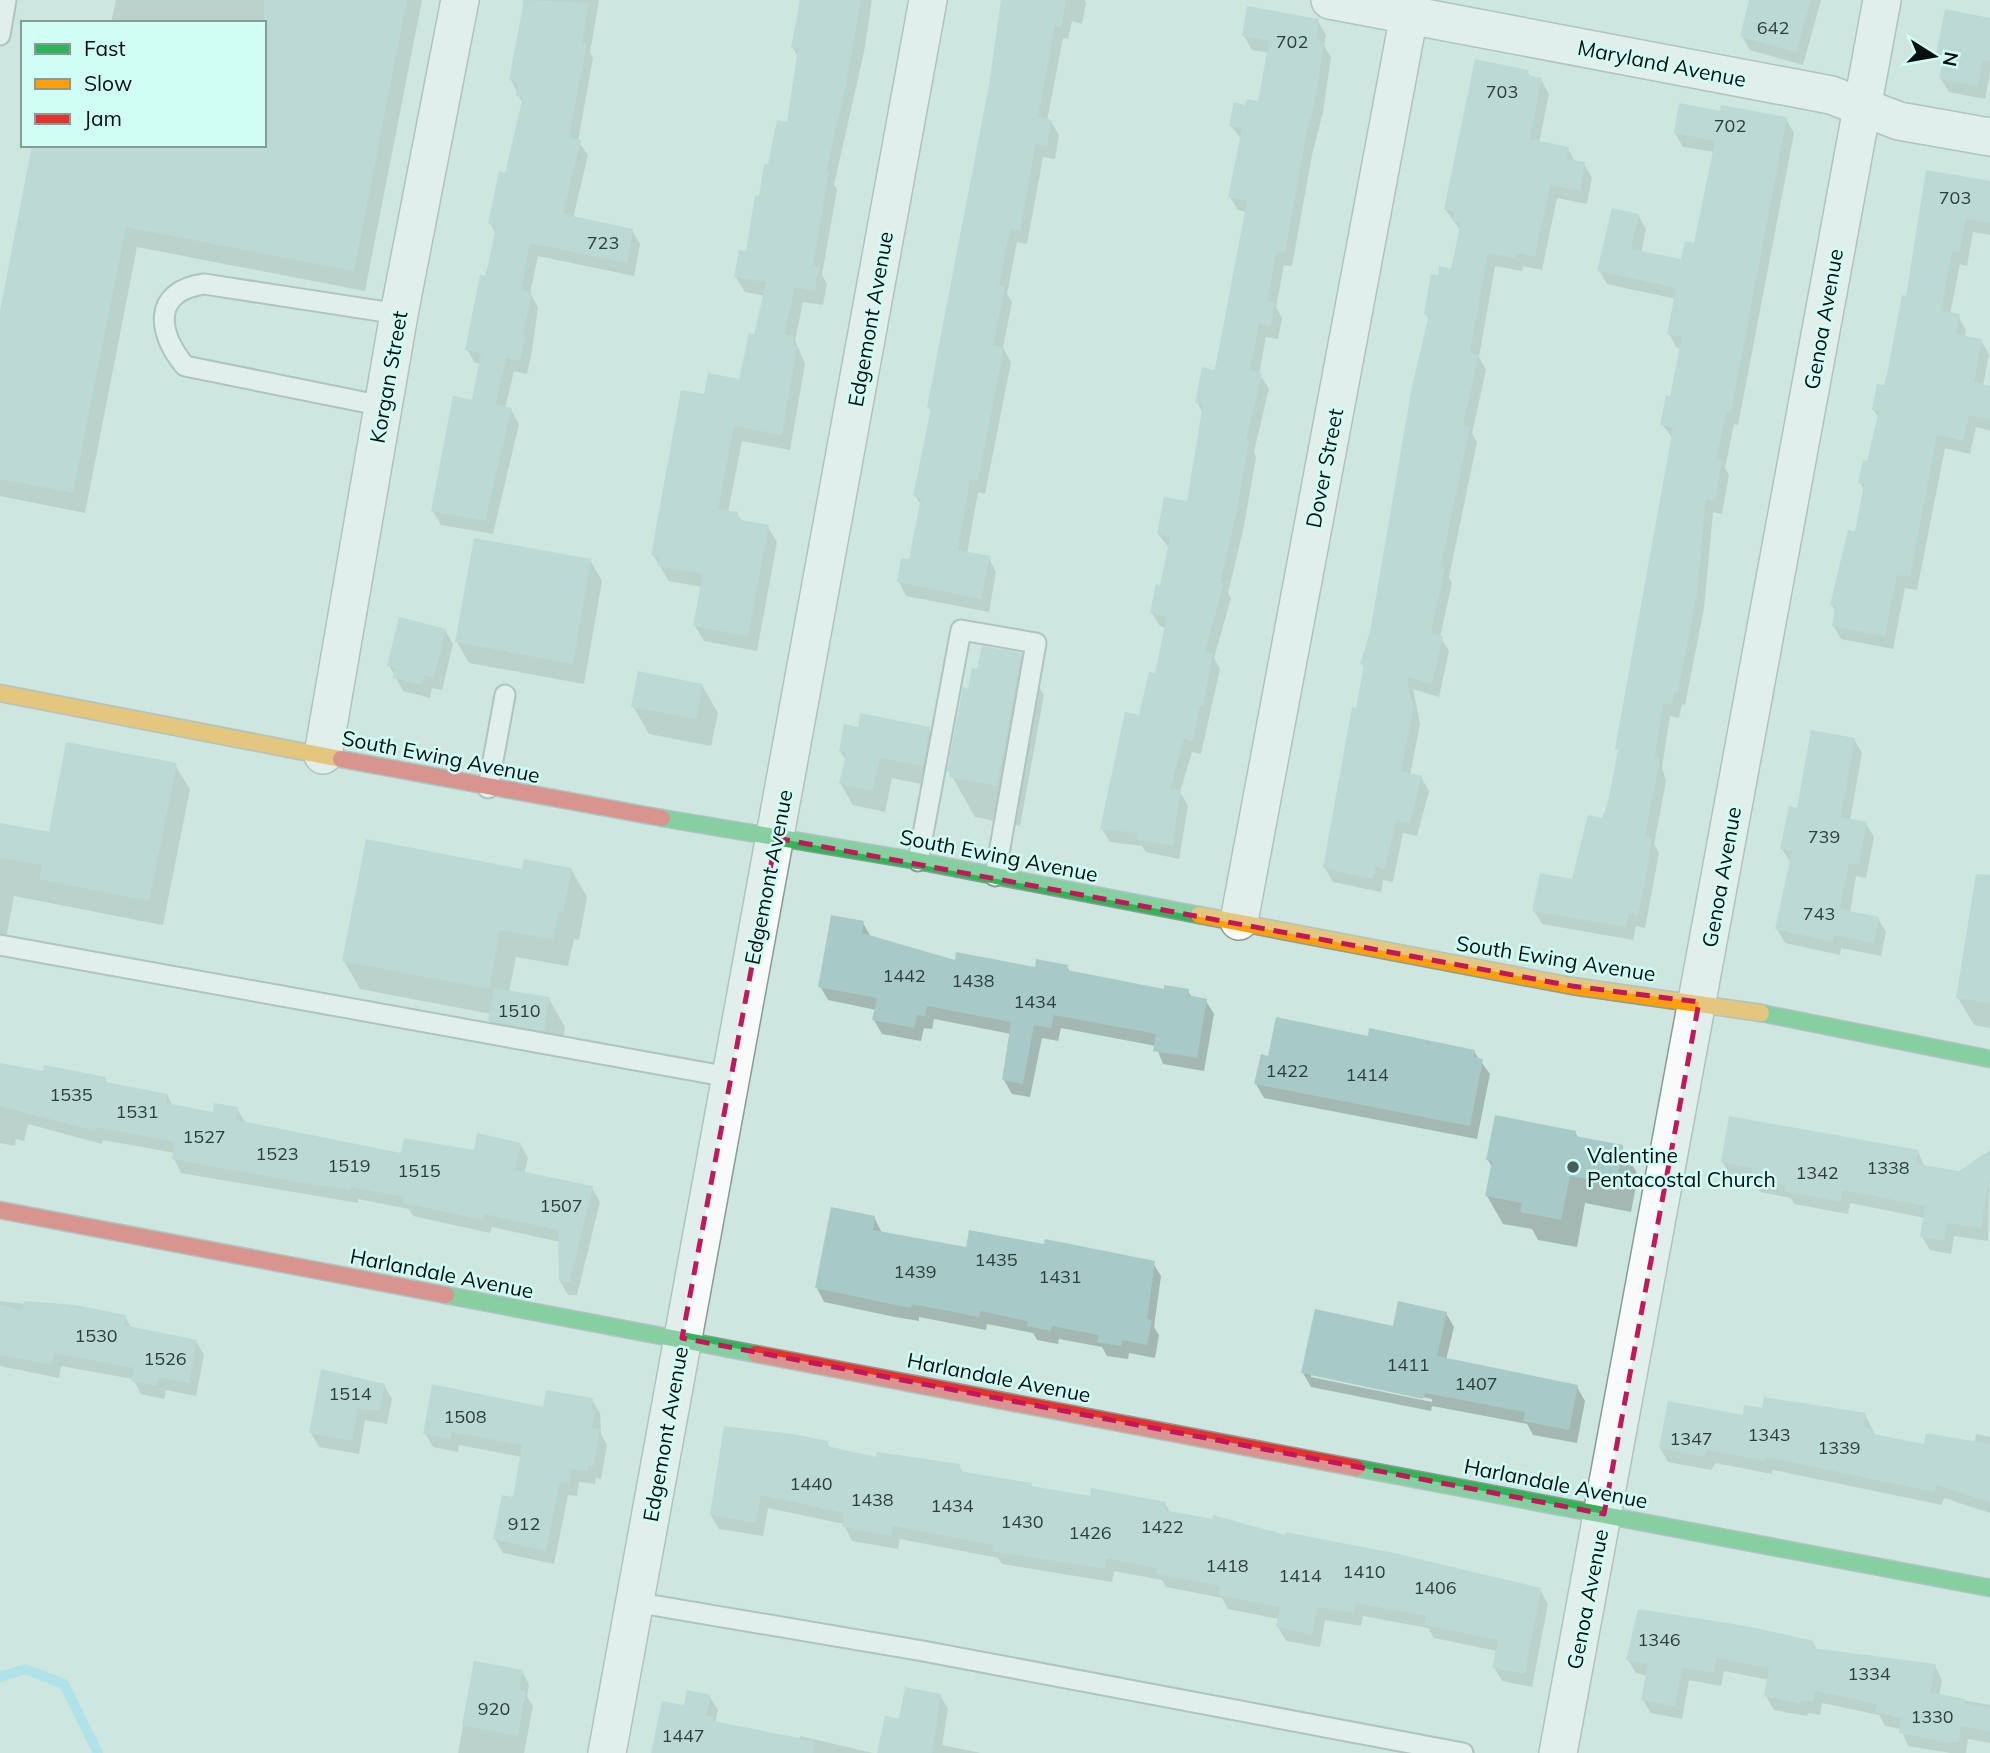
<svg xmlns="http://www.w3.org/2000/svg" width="1990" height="1753" viewBox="0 0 1990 1753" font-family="Mulish,sans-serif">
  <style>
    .shadow { fill: #0003; fill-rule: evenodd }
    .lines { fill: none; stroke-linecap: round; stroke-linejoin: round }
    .stream { stroke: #8be1f4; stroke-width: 10 }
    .building { fill: #a7cac8 }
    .lane-casing { stroke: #889b97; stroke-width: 23 }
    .street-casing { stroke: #889b97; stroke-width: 40 }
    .fast-casing { stroke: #889b97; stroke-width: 19 }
    .slow-casing { stroke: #889b97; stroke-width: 19 }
    .jam-casing { stroke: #889b97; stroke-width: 19 }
    .lane { stroke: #f8fbfa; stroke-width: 19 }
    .street { stroke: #f8fbfa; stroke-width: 37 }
    .fast { stroke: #30b455; stroke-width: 16 }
    .slow { stroke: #ff9f0a; stroke-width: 16 }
    .jam { stroke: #e5322d; stroke-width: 16 }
    .marked { fill: none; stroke: #c2185b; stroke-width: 5; stroke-dasharray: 14 9; stroke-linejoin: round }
    .poi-dot { fill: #4a5c58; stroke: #d1fef4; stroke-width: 2.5 }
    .labels { text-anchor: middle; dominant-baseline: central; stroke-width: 5; stroke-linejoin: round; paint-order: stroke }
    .number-label { font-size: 18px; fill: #2c3f3c }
    .street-label { font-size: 21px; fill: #03110e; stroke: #d1fef4 }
    .poi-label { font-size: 21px; fill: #03110e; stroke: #d1fef4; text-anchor: start }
  </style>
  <rect width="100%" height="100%" fill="#cee6e0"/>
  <path class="shadow" d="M116,0H422L365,291L137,247L85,513L0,496V320L34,145H264V23H111Z
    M523,0H599L590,52L593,58L578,141L588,155L573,218L632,230L640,244L634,276L538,256L530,293L538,307L532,351L527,374L514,371L505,409L511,410L519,424L493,534L441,525L433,511L473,402L481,364L475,363L467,349L496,234L490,223L506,175L523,104L511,80L524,12Z
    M800,0H872L864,52L834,185L837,189L822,275L827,284L823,305L803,302L795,340L805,364L790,450L742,441L728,512L737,514L742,522L768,527L777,542L757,651L704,641L695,626L702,587L669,581L653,555L705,396L741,381L756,337L765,296L745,292L736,277L747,253L770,166L789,124L798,57L793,48Z
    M1002,0H1085L1086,3L1082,24L1072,21L1068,39L1063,38L1047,121L1051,122L1059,135L1055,159L1043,157L1027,244L1017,242L1007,294L1012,302L1003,348L1011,362L985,494L978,492L967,554L989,558L996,572L989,612L906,596L899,582L910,561L921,506L915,495L932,412L928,407L991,85Z
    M1751,0H1821L1803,65L1750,50L1742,36Z
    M1990,19V73L1985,99L1949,92L1941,79L1944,64L1938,55Z
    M1318,21L1326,35L1324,46L1331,57L1323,112L1312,155L1292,266L1284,265L1276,307L1282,318L1278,339L1266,337L1259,374L1269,388L1254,452L1256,457L1244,526L1228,593L1231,598L1214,658L1220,669L1201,754L1192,752L1180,792L1188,806L1179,859L1146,852L1142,846L1110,842L1102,829L1156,675L1166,628L1160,626L1152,613L1162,587L1169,548L1158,534L1188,503L1203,414L1197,402L1215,371L1246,212L1238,210L1230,197L1242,140L1231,126L1247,107L1259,103L1269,53L1252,50L1244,36Z
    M1527,71L1531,78L1541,80L1549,94L1539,143L1568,149L1575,162L1584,164L1592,178L1587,204L1557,198L1542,270L1523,266L1522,271L1495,266L1479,357L1486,370L1472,433L1477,442L1449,577L1452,583L1440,637L1449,651L1439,697L1413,689L1420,724L1410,775L1421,777L1429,791L1417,836L1403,833L1393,882L1383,880L1381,892L1333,882L1325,868L1365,669L1362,664L1371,632L1429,320L1426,314L1439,277L1452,271L1461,231L1445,209Z
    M1721,113L1786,119L1794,133L1738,425L1734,424L1725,468L1729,475L1722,514L1713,512L1704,608L1685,705L1682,704L1679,718L1670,716L1662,767L1666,781L1654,844L1659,853L1645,928L1636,926L1633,940L1542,924L1534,911L1573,881L1610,803L1673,439L1662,424L1672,398L1681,349L1677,348L1669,334L1676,299L1607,284L1599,270L1638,215L1646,229L1641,253L1683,261L1695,245L1714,152L1683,147L1675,133Z
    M1990,183V235L1973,232L1967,266L1960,264L1950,314L1958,316L1966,330L1965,337L1981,341L1989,354L1983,386L1990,388V431L1976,427L1970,454L1945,448L1917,590L1905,588L1893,649L1841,639L1833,625L1836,612L1832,605L1857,534L1865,492L1860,482L1869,463L1879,418L1873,409L1885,387L1907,298Z
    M590,560L602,581L584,684L469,663L457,642Z
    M445,630L453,644L442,690L432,688L430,698L403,691L389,665Z
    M1021,655L1044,695L1020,826L975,817L949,771L969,690L979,671Z
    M702,685L718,713L711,746L649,734L633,706Z
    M859,729H929L941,750L935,787L892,778L885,812L853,805L841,784L846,760L840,751Z
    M1854,739L1862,753L1850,820L1866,824L1874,837L1866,878L1856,876L1850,913L1878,919L1886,932L1881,956L1841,948L1840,955L1785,943L1777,929L1790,862L1782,849L1798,810Z
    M175,765L190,789L163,925L14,896L3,954L0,953V825L50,834Z
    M571,869L587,897L579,940L574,939L568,966L516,957L509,992L549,999L565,1027L560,1058L506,1048L490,1021L491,1014L360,989L344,961L523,871Z
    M1990,911V1028L1974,1025L1958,998Z
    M863,923L871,937L956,962L1036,969L1067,967L1070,972L1165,991H1188L1192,998L1206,1001L1214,1014L1204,1071L1163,1064L1156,1046L1061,1028L1058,1041L1042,1038L1030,1097L1012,1094L1004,1080L1011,1034L934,1019L932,1029L924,1028L921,1041L882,1034L874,1020L876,1010L828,1000L820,986Z
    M1369,1038L1474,1052L1490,1074L1477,1139L1264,1098L1256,1084L1269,1058Z
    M0,1065L44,1074L105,1079L108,1084L167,1095L173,1106L214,1114L237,1109L245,1122L402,1155L475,1152L520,1144L528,1158L524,1174L592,1188L600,1202L577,1295H568L560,1281V1242L492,1227L490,1233L413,1216L409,1209L358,1199V1203L181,1173L174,1159L175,1153L103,1140L102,1144L28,1124L24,1141L16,1139L15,1146L0,1143Z
    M1575,1132L1579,1139L1622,1147L1638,1175L1631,1212L1585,1203L1577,1247L1538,1240L1532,1229L1503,1224L1487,1196L1492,1167L1488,1160Z
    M1918,1151L1925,1168L1959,1173L1990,1164L1988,1241L1954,1236L1951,1254L1930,1250L1922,1237L1925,1218L1850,1203L1848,1214L1794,1204L1791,1198L1760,1192L1753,1180L1730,1175L1722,1161Z
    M874,1217L882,1233L967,1249L1153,1263L1161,1276L1154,1327L1159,1335L1155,1358L1129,1353L1128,1359L1107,1356L1102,1347L1059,1339L1058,1344L1037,1340L1033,1333L987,1324L986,1330L919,1317V1321L895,1317L824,1302L817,1288Z
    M0,1301L125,1317L132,1329L196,1341L204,1355L196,1396L166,1390L164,1399L141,1394L133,1379L61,1366L59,1378L0,1366Z
    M1446,1313L1454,1327L1446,1360L1577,1387L1585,1401L1577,1443L1533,1435L1527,1424L1432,1406L1431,1411L1311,1387L1303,1373L1394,1328ZM1311,1374L1432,1399V1402L1311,1377Z
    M384,1385L392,1399L387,1424L365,1420L359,1454L319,1447L311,1433Z
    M592,1400L600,1413L601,1434L607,1445L601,1479L596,1478L595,1484L579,1482L577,1496L568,1495L554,1564L503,1553L495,1539L514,1499L522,1457L459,1445L458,1452L433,1447L425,1433Z
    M1865,1415L1876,1436L1925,1446L1975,1442L1976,1434L1990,1437V1513L1944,1498L1942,1505L1773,1470L1772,1474L1716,1463L1711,1470L1668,1462L1660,1448L1744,1417Z
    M827,1443L830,1448L877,1459L959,1466L963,1473L1031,1485L1033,1488L1091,1498L1165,1504L1171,1513L1540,1590L1548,1604L1532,1687L1502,1681L1494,1667L1497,1651L1434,1638L1428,1628L1363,1616L1361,1626L1325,1620L1320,1647L1286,1641L1278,1627L1279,1619L1228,1609L1222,1598L1166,1587L1162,1580L1114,1571L1112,1582L1002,1564L998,1558L900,1539L898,1549L852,1541L844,1524L768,1508L763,1536L719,1529L711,1515Z
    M1813,1643L1817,1650L1935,1666L1942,1680L1939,1696L1990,1705V1743L1968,1739L1966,1753H1951L1908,1746L1901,1729L1885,1726L1879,1715L1822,1703L1820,1715L1808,1713L1807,1716L1774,1710L1766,1696L1769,1680L1724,1671L1721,1686L1689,1680L1682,1719L1651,1713L1643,1700L1648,1676L1636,1673L1628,1660Z
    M475,1663L522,1671L529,1685L527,1697L533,1706L524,1753H458Z
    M940,1695L948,1709L942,1745L981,1753H879L900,1721Z
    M710,1697L718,1710L715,1723L800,1740V1736L873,1753H653L685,1708Z"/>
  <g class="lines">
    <path class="stream" d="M0,1677L25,1669L64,1684L98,1753"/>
  </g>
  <path class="building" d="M264,0H407L354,271L126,227L73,493L0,479V311L32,145H264Z
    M524,0L589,3L582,42L587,43L569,137L581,140L563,214L633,229L627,263L530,243L521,290L532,292L523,335H526L520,361L506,358L496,405L512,408L485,521L431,511L453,396L472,400L481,353L465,350L480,275L486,276L496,225L488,224L499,171L505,173L523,97L516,96L517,81L509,80Z
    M800,0H861L846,85L826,172H829L813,266L819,267L815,291L795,287L784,334L794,336L793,346L797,347L782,435L734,426L718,509L738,512L737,519L769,525L748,636L693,626L703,574L658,566L660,556L651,555L681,390L704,394L708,373L739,379L749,333L754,335L766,282L734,277L739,250L746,251L755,195L759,196L764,164H768L777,120L787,122L798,49L791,48Z
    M1001,0H1066L1061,27L1055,25L1038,117L1052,120L1047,146L1036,144L1020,231L1010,229L999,285L1005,287L993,345L1004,347L978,481L970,479L958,550L990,556L981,599L897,582L901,558L909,559L921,498L913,496L931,408L927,407L989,85Z
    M1749,0H1811L1796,52L1740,37Z
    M1247,6L1319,19L1316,40L1324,42L1316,98L1305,141L1285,253L1277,252L1267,301L1275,302L1271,326L1259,324L1250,370L1262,373L1246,441H1249L1237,511L1220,583H1224L1205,652L1213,653L1203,707L1200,706L1193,741L1184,739L1170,789L1181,791L1172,846L1136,839L1137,833L1100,829L1125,712L1139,715L1149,672L1155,673L1166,621L1165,616L1150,613L1156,584L1160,585L1170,537L1157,534L1164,497L1187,501L1203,404L1195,403L1202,367L1214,370L1216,364L1247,201L1228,197L1242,128L1229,126L1234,102L1245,105L1247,99L1258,101L1269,41L1242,36Z
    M1945,9L1990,18V61L1983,60L1978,86L1939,79L1943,60L1936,55Z
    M1475,59L1529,70L1527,75L1542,78L1530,139L1569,147L1567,159L1585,162L1580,191L1550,185L1535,257L1516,253L1515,258L1488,253L1470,353L1479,355L1463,425L1470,427L1441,566L1445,568L1431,633L1443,636L1432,684L1407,677L1413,709L1401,771L1422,776L1410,823L1396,820L1385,869L1376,867L1373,879L1323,868L1352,707L1356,708L1364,665L1360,664L1370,632L1412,386L1429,315L1424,314L1431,274L1438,275L1439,266L1451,269L1461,222L1453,221L1455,212L1444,209Z
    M1679,103L1720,111L1721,105L1787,117L1731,412L1727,411L1716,459L1722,460L1715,501L1706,499L1697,593L1678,692L1675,691L1672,705L1663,703L1655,757L1659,758V766L1645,836L1652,838L1645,882L1638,915L1629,913L1626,927L1532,911L1540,873L1572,879L1588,815L1602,818L1608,802L1618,750L1615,749L1673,428L1660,425L1666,395L1670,396L1682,337L1667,334L1676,288L1597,271L1612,208L1639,214L1631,249L1681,259L1685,241L1694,243L1715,141L1674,133Z
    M1926,170L1990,181V223L1966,219L1959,253L1952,251L1941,311L1960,314L1956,334L1982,339L1974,382L1990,386V419L1969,415L1963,441L1937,435L1910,577L1897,575L1885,636L1832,626L1835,606L1830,605L1848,530L1855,532L1864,484L1858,483L1863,460L1867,461L1879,411L1872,409L1877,384L1884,385L1888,369L1902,295L1906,296Z
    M474,538L591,559L573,664L455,642Z
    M399,617L446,629L434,678L425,675L422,685L393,678L395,668L387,666Z
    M982,646L1022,653L997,786L949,777L950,772L947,771L963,687L968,688L972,668L977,669Z
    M638,671L703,684L696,719L631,707Z
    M860,713L930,727L923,766L880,758L873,791L839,784L846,753L839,751L844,724L858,727Z
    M1811,730L1855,738L1841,817L1867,822L1859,865L1849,863L1840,909L1879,917L1874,943L1834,935L1833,942L1775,929L1792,851L1780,849L1789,806L1797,808Z
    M66,742L177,763L149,901L39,879L42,865L0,858V823L49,832Z
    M366,839L522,869L524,859L572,868L563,913L559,912L553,939L500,930L489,989L342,961Z
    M1976,874L1990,875V1003L1956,998Z
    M831,915L864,921L862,933L955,960L956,952L1035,967L1036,959L1068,965L1067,970L1164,989V985L1189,989L1188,995L1207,999L1197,1058L1153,1051L1156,1034L1054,1015L1051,1028L1034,1025L1023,1084L1002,1080L1011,1022L927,1006L925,1016L917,1015L914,1028L872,1020L877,998L818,987Z
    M494,988L550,997L544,1031L488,1021Z
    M1276,1017L1368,1036L1369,1028L1475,1050L1474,1057L1483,1059L1470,1126L1254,1084L1261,1054L1268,1056Z
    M0,1063L43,1071L44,1065L106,1077L105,1082L168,1094L166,1103L213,1112L214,1103L238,1107L236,1120L401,1153L404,1138L474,1150L477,1133L521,1143L515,1170L593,1186L570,1282L559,1281L558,1230L484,1214L483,1220L403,1203L404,1197L351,1187V1190L298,1182L172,1159L175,1142L96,1127L95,1131L0,1106Z
    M1495,1115L1576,1131L1575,1136L1623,1145L1616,1184L1570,1176L1561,1220L1520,1212L1522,1203L1485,1196L1492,1161L1486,1160Z
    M1729,1116L1919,1150L1916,1164L1959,1171L1990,1150V1172L1981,1228L1947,1223L1944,1241L1920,1237L1925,1206L1843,1190L1841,1202L1784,1191L1785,1186L1750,1178L1752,1168L1721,1162Z
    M831,1207L875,1216L873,1230L966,1247L969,1230L1044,1244L1045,1239L1155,1261L1147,1319L1152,1320L1147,1345L1122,1340L1121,1346L1097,1342L1099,1335L1052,1326L1051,1331L1027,1326L1028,1321L980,1311L979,1317L912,1304L911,1308L886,1303L815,1288Z
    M24,1301L75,1305L126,1315L124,1325L197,1340L189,1383L159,1377L157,1386L131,1381L134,1368L54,1353L52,1365L0,1355V1305L22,1310Z
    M1398,1301L1447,1312L1437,1356L1578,1385L1569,1430L1523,1421L1525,1412L1425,1393L1423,1399L1301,1373L1315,1309L1393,1326Z
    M321,1369L385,1384L380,1411L358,1408L352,1441L309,1433Z
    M432,1384L543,1407L546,1390L593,1398L591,1410L596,1411L592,1428L600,1429L594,1466L589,1465L588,1471L572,1469L569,1483L560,1482L546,1551L493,1539L502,1495L513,1497L522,1445L452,1432L451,1439L423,1434Z
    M1764,1397L1866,1413L1863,1427L1873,1429V1434L1924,1444L1926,1433L1990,1444V1502L1936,1485L1935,1492L1766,1457L1765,1461L1708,1450L1704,1457L1659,1448L1668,1401L1743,1415L1744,1405L1762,1408Z
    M724,1426L793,1434L828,1441L827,1446L876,1457L877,1452L960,1464L959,1471L1032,1483L1031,1486L1090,1496L1091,1488L1166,1502L1165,1510L1212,1519L1213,1515L1285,1535V1532L1394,1553L1541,1588L1525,1674L1492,1668L1498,1640L1424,1625L1426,1616L1356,1603L1354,1613L1318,1607L1312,1635L1276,1627L1280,1607L1218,1595L1220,1586L1156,1574L1157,1568L1107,1558L1105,1569L992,1551L993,1545L893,1526L891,1536L842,1527L844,1513L761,1495L756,1523L710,1515Z
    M1638,1609L1746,1626L1814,1641L1812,1648L1936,1664L1930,1692L1965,1699L1964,1703L1990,1708V1732L1961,1726L1959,1742H1945L1899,1733L1901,1718L1875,1712L1877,1704L1815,1691L1813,1702L1801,1700L1800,1704L1764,1696L1769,1668L1717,1658L1714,1673L1682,1667L1675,1706L1641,1700L1648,1664L1626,1660Z
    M474,1661L523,1670L519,1690L526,1691L518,1736L462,1725Z
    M905,1687L941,1694L932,1753H877L885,1716L899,1719Z
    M687,1690L711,1695L706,1716L714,1717L713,1721L814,1741L813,1753H651L662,1701L684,1705Z"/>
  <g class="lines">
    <g class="lane-casing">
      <path id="lane" d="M0,35L6,0
        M383,406L185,366C157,333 152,291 204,284L399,314
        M488,788L505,695
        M918,861L961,630L1036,643L995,876
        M0,945L729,1077
        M634,1602L923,1651L1463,1753"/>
    </g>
    <g class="street-casing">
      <path id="street" d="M1330,0L1831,95L1899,121L1990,137
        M323,755L399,314L460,0
        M1239,921L1409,15
        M607,1753L928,0
        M1558,1753L1882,0"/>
    </g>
    <g class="fast-casing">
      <path id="fast" d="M662,818L918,861L1199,915
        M1761,1013L1990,1059
        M446,1295L756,1354
        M1356,1468L1990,1588"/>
    </g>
    <g class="slow-casing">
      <path id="slow" d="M0,693L341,759
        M1199,915L1572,986L1761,1013"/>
    </g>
    <g class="jam-casing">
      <path id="jam" d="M341,759L662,818
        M0,1210L446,1295
        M756,1354L1356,1468"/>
    </g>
    <use href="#lane" class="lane"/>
    <use href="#street" class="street"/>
    <use href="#fast" class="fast"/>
    <use href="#slow" class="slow"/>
    <use href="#jam" class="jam"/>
  </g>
  <path d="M0 0H1990V1753H0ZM776,838L1572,986L1699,1002L1604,1514L682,1338Z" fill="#cee6e0" fill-opacity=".55" fill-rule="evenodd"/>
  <path class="marked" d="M776,838L1572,986L1699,1002L1604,1514L682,1338Z"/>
  <circle class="poi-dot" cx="1573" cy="1167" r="7"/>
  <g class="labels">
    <g class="number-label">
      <text x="1773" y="27">642</text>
      <text x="1292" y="41">702</text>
      <text x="1502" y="91">703</text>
      <text x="1730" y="125">702</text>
      <text x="1955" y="197">703</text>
      <text x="603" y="242">723</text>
      <text x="1824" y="836">739</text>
      <text x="1819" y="913">743</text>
      <text x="904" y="975">1442</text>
      <text x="973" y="980">1438</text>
      <text x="1035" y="1001">1434</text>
      <text x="519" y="1010">1510</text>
      <text x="1287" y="1070">1422</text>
      <text x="1367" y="1074">1414</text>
      <text x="71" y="1094">1535</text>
      <text x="137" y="1111">1531</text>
      <text x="204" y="1136">1527</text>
      <text x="277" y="1153">1523</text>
      <text x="349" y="1165">1519</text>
      <text x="1888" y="1167">1338</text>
      <text x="419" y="1170">1515</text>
      <text x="1817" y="1172">1342</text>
      <text x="561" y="1205">1507</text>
      <text x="996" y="1259">1435</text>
      <text x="915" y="1271">1439</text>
      <text x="1060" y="1276">1431</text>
      <text x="96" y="1335">1530</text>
      <text x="165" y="1358">1526</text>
      <text x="1408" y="1364">1411</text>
      <text x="1476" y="1383">1407</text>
      <text x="350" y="1393">1514</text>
      <text x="465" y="1416">1508</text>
      <text x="1769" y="1434">1343</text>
      <text x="1691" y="1438">1347</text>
      <text x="1839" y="1447">1339</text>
      <text x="811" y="1483">1440</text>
      <text x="872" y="1499">1438</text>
      <text x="952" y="1505">1434</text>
      <text x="1022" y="1521">1430</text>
      <text x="524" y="1523">912</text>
      <text x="1162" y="1526">1422</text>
      <text x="1090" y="1532">1426</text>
      <text x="1227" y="1565">1418</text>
      <text x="1364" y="1571">1410</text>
      <text x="1300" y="1575">1414</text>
      <text x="1435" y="1587">1406</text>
      <text x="1659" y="1639">1346</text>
      <text x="1869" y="1673">1334</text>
      <text x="494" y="1708">920</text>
      <text x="1932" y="1716">1330</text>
      <text x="683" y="1735">1447</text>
    </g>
    <g class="street-label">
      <text transform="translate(1662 63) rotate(11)">Maryland Avenue</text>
      <text transform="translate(870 319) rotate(-80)">Edgemont Avenue</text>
      <text transform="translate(1823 319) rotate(-80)">Genoa Avenue</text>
      <text transform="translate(388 377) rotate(-80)">Korgan Street</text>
      <text transform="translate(1324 468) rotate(-79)">Dover Street</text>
      <text transform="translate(441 756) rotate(11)">South Ewing Avenue</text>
      <text transform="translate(999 855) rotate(11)">South Ewing Avenue</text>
      <text transform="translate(768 877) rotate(-79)">Edgemont Avenue</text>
      <text transform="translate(1721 877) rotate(-80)">Genoa Avenue</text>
      <text transform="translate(1556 958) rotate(9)">South Ewing Avenue</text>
      <text transform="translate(442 1273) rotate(11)">Harlandale Avenue</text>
      <text transform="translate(999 1377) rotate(11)">Harlandale Avenue</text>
      <text transform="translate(665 1434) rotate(-80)">Edgemont Avenue</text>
      <text transform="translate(1556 1483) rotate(11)">Harlandale Avenue</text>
      <text transform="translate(1587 1599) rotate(-79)">Genoa Avenue</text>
    </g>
    <g class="poi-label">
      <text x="1587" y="1155">Valentine<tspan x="1587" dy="24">Pentacostal Church</tspan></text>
    </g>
  </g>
  <rect x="21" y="21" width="245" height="126" fill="#d1fef4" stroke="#7f9f98" stroke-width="2"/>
  <rect x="35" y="44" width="35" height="10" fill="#30b455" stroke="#7f9f98" stroke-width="2"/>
  <text x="84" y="56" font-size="21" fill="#03110e">Fast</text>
  <rect x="35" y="79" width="35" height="10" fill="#ff9f0a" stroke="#7f9f98" stroke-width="2"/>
  <text x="84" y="91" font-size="21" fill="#03110e">Slow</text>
  <rect x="35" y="114" width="35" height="10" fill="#e5322d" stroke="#7f9f98" stroke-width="2"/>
  <text x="84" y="126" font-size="21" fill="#03110e">Jam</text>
  <g transform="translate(1934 56) rotate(101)" stroke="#d1fef4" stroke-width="5" paint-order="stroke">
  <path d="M0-5L12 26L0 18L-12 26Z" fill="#03110e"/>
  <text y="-10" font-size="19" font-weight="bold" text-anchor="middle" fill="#03110e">N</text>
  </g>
</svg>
